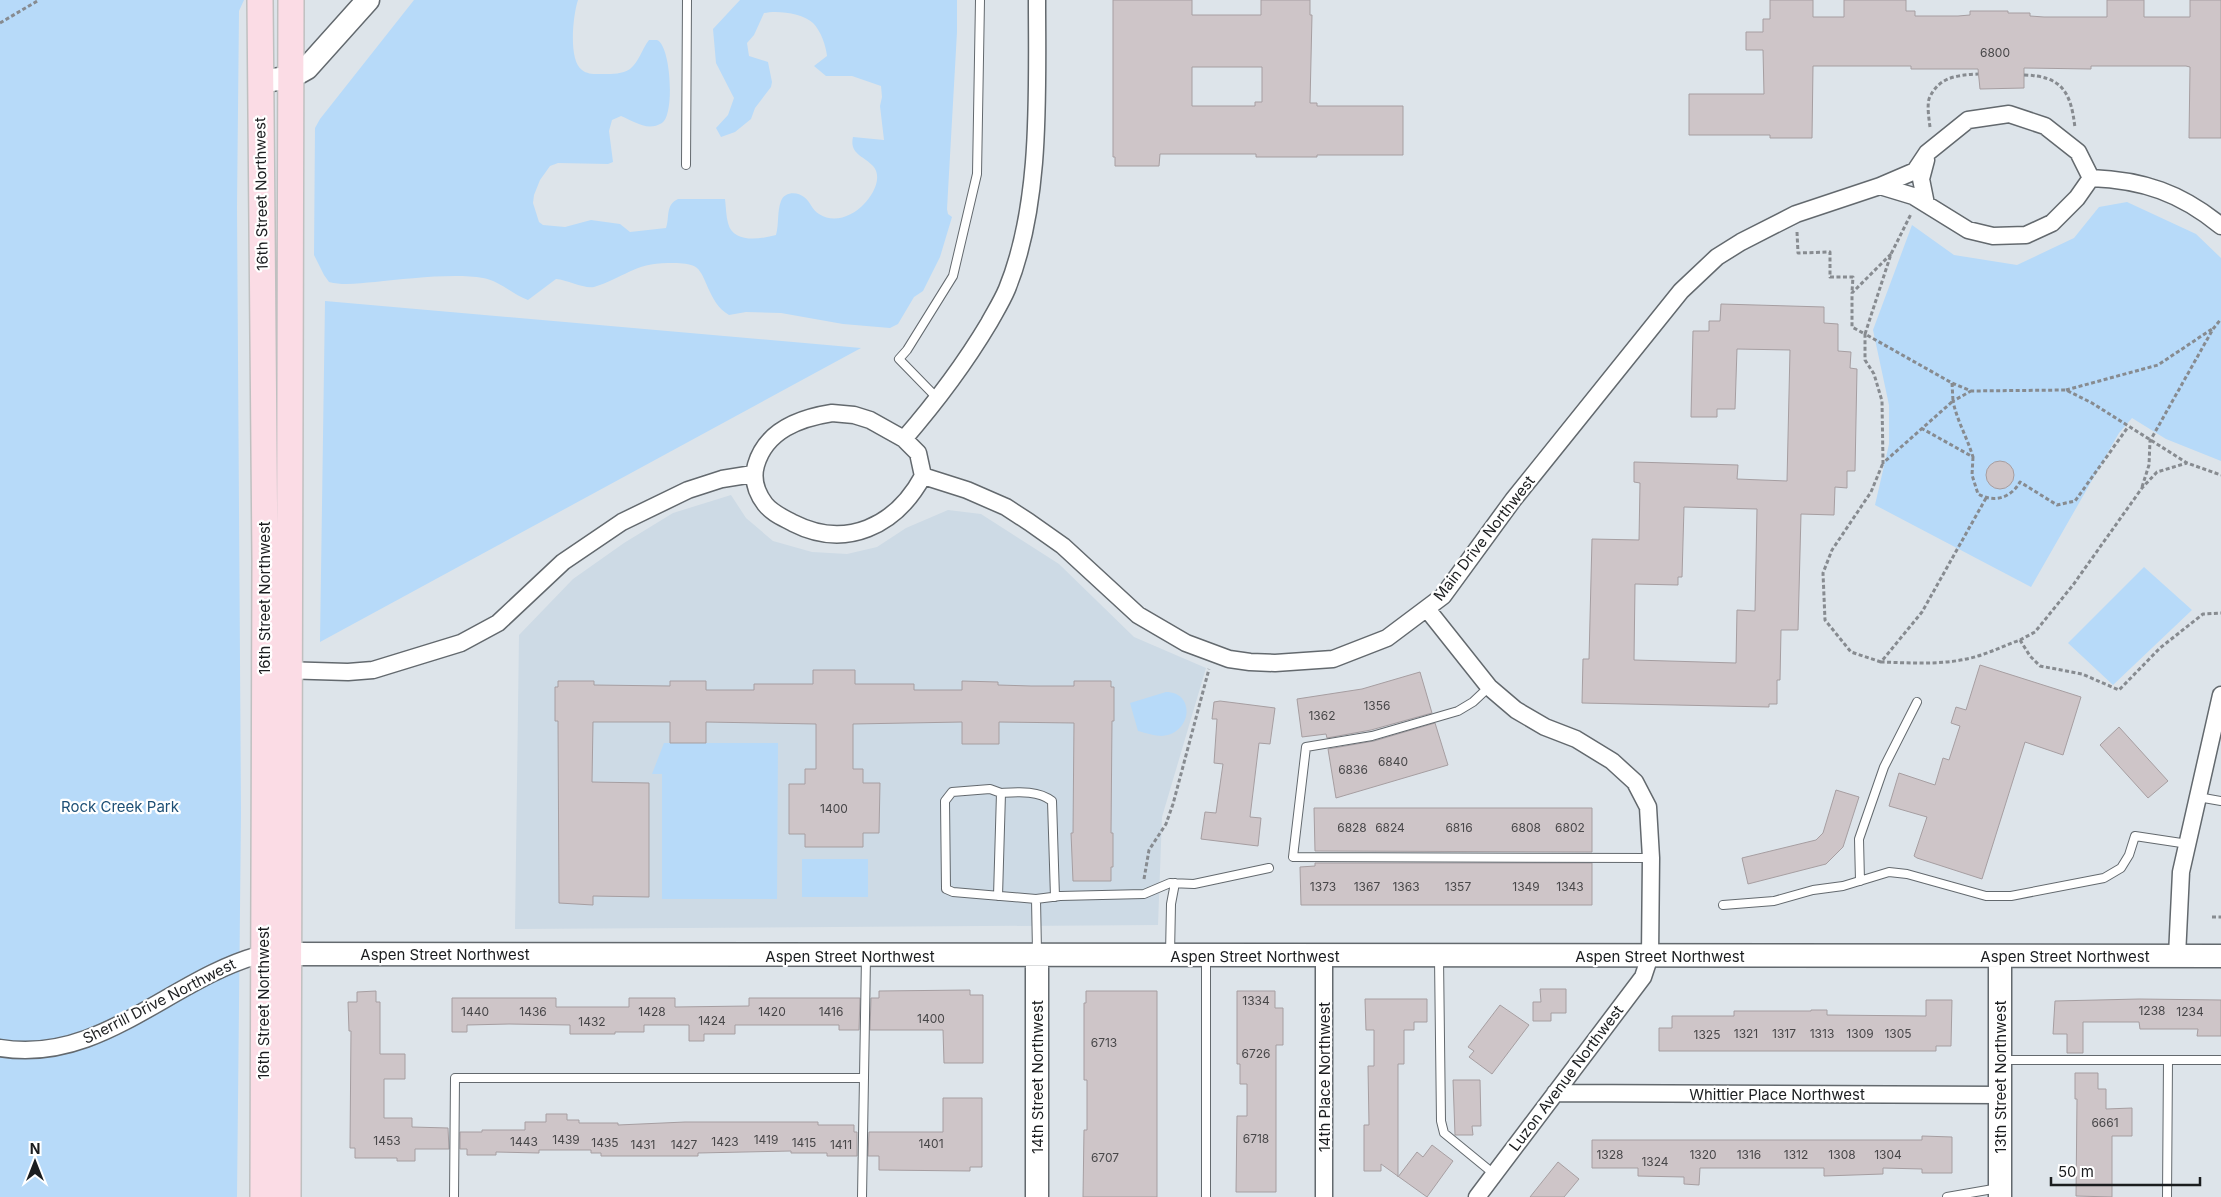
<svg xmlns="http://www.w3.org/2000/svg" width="2221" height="1197" viewBox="0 0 2221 1197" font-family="Inter,sans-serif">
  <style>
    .built { fill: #cddae5 }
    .green { fill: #b7daf9 }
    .building { fill: #cec5c8; stroke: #a69ea1; fill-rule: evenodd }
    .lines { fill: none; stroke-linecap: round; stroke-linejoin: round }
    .lane-casing { stroke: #63696e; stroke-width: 10 }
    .street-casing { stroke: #63696e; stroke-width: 19 }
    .secondary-casing { stroke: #63696e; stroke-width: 25 }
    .primary-casing { stroke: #bfc0c0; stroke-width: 28 }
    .path { stroke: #878b90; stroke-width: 3; stroke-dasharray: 4 2.5; stroke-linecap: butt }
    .lane { stroke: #fff; stroke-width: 8 }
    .street { stroke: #fff; stroke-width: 16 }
    .secondary { stroke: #fff; stroke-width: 22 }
    .primary { stroke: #fbdce5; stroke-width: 25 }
    .labels { text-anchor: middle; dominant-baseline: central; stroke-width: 4.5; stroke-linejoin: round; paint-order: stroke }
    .number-label { font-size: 12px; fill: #484749 }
    .street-label { font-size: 15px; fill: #1b1d1f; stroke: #fff }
    .park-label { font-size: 15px; fill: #1d4f75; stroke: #fff }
  </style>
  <rect width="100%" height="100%" fill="#dde4ea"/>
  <path class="built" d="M731,495L746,518L773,541L812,552L847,554L877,547L906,528L948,510L981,514L1059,564L1134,637L1206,668L1162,817L1158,925L515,929L519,635L573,579L624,543L673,513Z"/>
  <path class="green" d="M0,0H244L239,11L237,207L241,813L237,1197H0Z
    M414,0H578C573,15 568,60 582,70C588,75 597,74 604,74C613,74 622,74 630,69C639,62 642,49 649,40H657C671,45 675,115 662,123C647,132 634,121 621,116L612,120L609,131L613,162L608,164L558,163L550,166L540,180L534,195L533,203L539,222L543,225L565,227L591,220L620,224L630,232L666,228C670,217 665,205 678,199H725C726,207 726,216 728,223C733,244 761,239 776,235C779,225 777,211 781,201C784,192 797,191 804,197C810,201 812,210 819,214C834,224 853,216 864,204C873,195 883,177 873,166C864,156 849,154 853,137L884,140L880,106L882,97L881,86L852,76H826L814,66L827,56C826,46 821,31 813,23C803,13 777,10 764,13L754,35L747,43L749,56L768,62L772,82L771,87L755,108L751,119L735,132L721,137L716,128L728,115L734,98L716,63L713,29L740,0H957V32L947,209L948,214L952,217L940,257L923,291L914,297L898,324L890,328L843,324L781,313L746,312L729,315C707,302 707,272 694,266C686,263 679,263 671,263C635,262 624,278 594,287C584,289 568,280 556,279L528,300C512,294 500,281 483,278C453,273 406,279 375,282C360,283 344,286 329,282L324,275L314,255L315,128L320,119Z
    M2127,202L2196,234L2221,258V461L2166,439L2132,418L2119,433L2031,587L1875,505L1889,444V405L1873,330L1912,225L1954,255L2017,265L2074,238L2099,207Z
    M325,301L861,348L320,642Z
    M2144,567L2192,610L2113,685L2068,643Z
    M1166,692C1196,692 1192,734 1162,736C1155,736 1146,733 1138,731L1130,703Z
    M664,743H778L777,899H662V774H652Z
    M802,859H868V897H802Z"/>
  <path class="building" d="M1113,0H1192V15H1261V0H1310V15H1312L1310,103H1317V106H1403V155H1317V157H1256V154H1160L1159,166H1115V157H1113ZM1192,67H1262V102H1255V106H1192Z
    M1770,0H1813V17H1844V0H1906V11H1915V16H1958L1970,15V11H2008V13H2030V16L2044,17H2107V0H2144V17H2190V0H2221V138H2189L2190,67L2186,66H2091V69L2024,68V88L1980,89L1978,69H1911V66H1813L1812,138H1770V135H1689V94H1764L1763,50H1746V32H1763V19H1770Z
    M1721,304L1824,307V323L1838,324V351L1851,352L1850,368L1857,369L1855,471H1847V488L1835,487L1834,515L1801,514L1798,630H1781L1780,680H1777V704H1769V707L1582,703L1583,659H1589L1592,539L1639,540L1640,483L1634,482V462L1738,465L1737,479L1787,481L1790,350L1737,349L1735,409H1717V417H1691L1693,331H1709V321H1720ZM1684,507L1757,509L1755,611L1737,610L1736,663L1634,660L1635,584L1678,585V577H1682Z
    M1986 475a14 14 0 1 1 28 0a14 14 0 1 1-28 0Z
    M1980,665L2081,697L2063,755L2025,742L1982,879L1917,858L1914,856L1927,817L1889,806L1899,773L1935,785L1943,758L1949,760L1960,726L1951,723L1956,707L1966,710Z
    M813,670H855V684H914V690H962V681L998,682V685L1031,686H1074V681H1111V687H1114V721H1112L1111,833H1113V867H1111V881H1073L1071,833H1073L1074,723L999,722V744H962V722L853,724V769H863V783H880L879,833H863V847H805V834H789V784H805V769H816V724L706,722V743H670V722H593L592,782L649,783V897L593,896V905L559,903L558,721H555V687H558V681H594V685L670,686V681H706V690H754V684H813Z
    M1420,672L1432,713L1371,730L1327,738L1326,734L1302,737L1297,699L1362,689Z
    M1220,701L1275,708L1270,744L1259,743L1250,817L1261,818L1258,846L1201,839L1205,812L1216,813L1223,764L1214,763L1217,719H1212L1214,702Z
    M1435,723L1448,765L1336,798L1328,749L1374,741Z
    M2119,727L2168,781L2148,798L2100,745Z
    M1836,790L1859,797L1843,847L1826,864L1748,884L1742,858L1816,840L1823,833Z
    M1314,808H1592V852L1315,851Z
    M1315,863H1592V905H1301L1300,867L1315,866Z
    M1540,989H1566V1013H1551V1021H1533V1002H1541Z
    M970,990V995H983V1063H944L943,1030H870L871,998H879V991Z
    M376,991V1002H380V1054H405V1079H384V1118H412V1127L448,1128L449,1149H415V1161H397V1158H355V1148H350L351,1031H349L348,1002H357V992Z
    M1086,991H1157V1197H1083L1084,1130H1087V1080H1084V1003H1086Z
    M1237,991H1275V1008H1283V1045H1276V1192H1236L1237,1116H1247V1084H1240V1064H1237Z
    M452,998H556V1007H629V998H675V1007L749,1006V998H860L859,1030H839V1025H735V1034H704V1041H689V1025H644V1032H615V1034H570V1025L509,1024L467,1025V1032H452Z
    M1365,999H1427V1022H1414V1030H1404V1064H1398V1177L1417,1152L1423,1157L1432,1145L1453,1161L1427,1197L1381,1164V1171H1364V1125H1369L1368,1066H1374V1030H1366Z
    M2139,999L2221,1000V1036H2197L2198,1029H2140L2139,1022H2083V1053H2067V1034H2053L2055,1001Z
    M1926,1000H1952L1951,1046H1936V1051H1659V1028H1672V1016H1734V1011H1811V1010H1827V1015L1926,1016Z
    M1500,1005L1529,1025L1492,1074L1469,1057L1474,1051L1468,1047Z
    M2075,1073H2098V1089H2106V1109L2132,1108V1136H2112V1197L2076,1196L2077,1099H2075Z
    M1453,1080H1480L1481,1126H1472L1473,1135H1455Z
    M943,1098H982V1167H970V1171L879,1170V1156H868L869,1132H943Z
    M546,1114H567V1120H579V1123H618V1125L685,1122H818V1125H854V1132H857V1156H827V1153H791V1151L698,1153V1156H601V1153H591V1150H539V1153L496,1152V1155H467V1149H460V1132H482V1130H525V1122H546Z
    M1922,1136L1952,1137V1173H1922V1169L1883,1168V1174L1824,1176V1168H1700L1699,1185L1684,1184V1177L1638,1176V1168H1592V1140H1922Z
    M1558,1162L1579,1179L1564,1197H1530Z"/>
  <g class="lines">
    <g class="lane-casing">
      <path id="lane" d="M686,165L687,0
        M938,399L899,359L907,350L953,276L977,174L980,0
        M1489,687L1473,702L1458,711L1372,736L1306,747L1293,857L1651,858
        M1001,793C1018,792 1038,790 1052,801L1055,897
        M2198,797L2221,801
        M1860,881L1859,839L1884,767L1917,702
        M998,896L1001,793L990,789L952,792L945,801L946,889L953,892L1036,899L1060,896L1144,894L1170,883L1194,884L1269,868
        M1036,899L1037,952
        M1723,905L1774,901L1813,890L1843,886L1889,872L1907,874L1986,896H2011L2104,878L2121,868L2129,855L2135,836L2188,844
        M1170,954L1171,904L1175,883
        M1206,956V1197
        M1439,958L1441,1121L1444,1133L1494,1174
        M2003,1060H2221
        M454,1197L455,1078H864
        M862,1197L866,957
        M1947,1197L1999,1188
        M2167,1197L2168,1060"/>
    </g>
    <g class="street-casing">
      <path id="street" d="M2091,178C2143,180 2181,193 2221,226
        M1880,186L1913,196L1968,230L1993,236L2026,235L2052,223L2077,198L2091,178
        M1926,204L1921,179L1926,160
        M832,413L854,415L870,420L904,439L918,453L923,476C896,526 846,550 793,523C782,517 772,513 765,504C756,492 752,479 756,465C766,430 800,418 832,413Z
        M904,439C936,402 964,365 989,323C995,312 1002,301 1007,289C1042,203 1037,92 1037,0
        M923,476L967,490L1006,507L1029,522L1063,546L1138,615L1186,643L1229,659L1250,662L1275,663L1333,659L1387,638L1443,596L1513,500L1681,291L1717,257L1741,242L1796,214L1880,186L1915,171L1927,153L1968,120L2009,114L2045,126L2078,152L2091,178
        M1427,609L1489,687L1516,710L1545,727L1576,739L1612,761L1635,782L1648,807L1651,858L1650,956L1643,977L1477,1197
        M281,670L348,672L373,670L461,643L498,623L563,562L622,522L688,490L722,479L753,474
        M2177,956L2181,872L2221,695
        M0,1048C101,1065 172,977 263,954
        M1555,1093L2000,1095
        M1324,1197V956"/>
    </g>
    <g class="secondary-casing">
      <path id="secondary" d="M260,82L291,77L307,68L368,0
        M272,954L2221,956
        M1037,956V1197
        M2000,956V1197"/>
    </g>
    <g class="primary-casing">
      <path id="primary" d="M260,0L265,561L263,1197
        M288,1197L291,0"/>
    </g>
    <path class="path" d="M0,23L39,0
      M2024,75C2062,76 2071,92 2075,128
      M1930,127C1929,119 1927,107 1929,99C1938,77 1957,75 1978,74
      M1797,232L1798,253L1830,252V277H1853L1852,292
      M1891,254L1852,293V327L1865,334L1891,254L1911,214
      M1952,383L1953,401L1883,463L1882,401L1874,374L1865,360V334L1952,383L1971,391L2066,390L2092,403L2187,463L2221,475
      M2066,390L2158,365L2212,329
      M1921,428L1973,457C1967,437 1957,421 1953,401L1971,391
      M1973,457L1972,475L1978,494C1994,503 2011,498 2020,482L2057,505L2075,501L2128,427
      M2142,487L2149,465L2150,441L2213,329L2221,319
      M1986,498L1922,612L1881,662C1915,663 1951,666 1984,654C1996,650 2008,644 2020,640L2030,656L2040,666L2082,674L2119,690L2160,648L2203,614L2221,613
      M2020,640L2035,632L2073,585L2142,488L2157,472L2187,463
      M1881,662L1851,652L1825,620L1823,573L1832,550L1871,492L1883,463
      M1144,879L1149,850L1166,824L1173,804L1209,669
      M2212,917H2221"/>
    <use href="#lane" class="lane"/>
    <use href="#street" class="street"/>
    <use href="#secondary" class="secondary"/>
    <use href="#primary" class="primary"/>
  </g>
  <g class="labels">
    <g class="number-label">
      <text x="1995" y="52">6800</text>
      <text x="1377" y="705">1356</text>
      <text x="1322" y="715">1362</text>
      <text x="1393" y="761">6840</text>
      <text x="1353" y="769">6836</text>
      <text x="834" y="808">1400</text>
      <text x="1352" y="827">6828</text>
      <text x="1390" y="827">6824</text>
      <text x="1459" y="827">6816</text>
      <text x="1526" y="827">6808</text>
      <text x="1570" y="827">6802</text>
      <text x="1323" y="886">1373</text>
      <text x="1367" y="886">1367</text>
      <text x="1406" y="886">1363</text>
      <text x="1458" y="886">1357</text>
      <text x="1526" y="886">1349</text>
      <text x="1570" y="886">1343</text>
      <text x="1256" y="1000">1334</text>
      <text x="2152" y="1010">1238</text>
      <text x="475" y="1011">1440</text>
      <text x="533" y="1011">1436</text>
      <text x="652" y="1011">1428</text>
      <text x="772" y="1011">1420</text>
      <text x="831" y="1011">1416</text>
      <text x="2190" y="1011">1234</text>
      <text x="931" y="1018">1400</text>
      <text x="712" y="1020">1424</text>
      <text x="592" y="1021">1432</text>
      <text x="1746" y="1033">1321</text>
      <text x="1784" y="1033">1317</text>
      <text x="1822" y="1033">1313</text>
      <text x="1860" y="1033">1309</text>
      <text x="1898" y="1033">1305</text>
      <text x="1707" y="1034">1325</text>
      <text x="1104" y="1042">6713</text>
      <text x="1256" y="1053">6726</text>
      <text x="2105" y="1122">6661</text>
      <text x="1256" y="1138">6718</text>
      <text x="566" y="1139">1439</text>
      <text x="766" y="1139">1419</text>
      <text x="387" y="1140">1453</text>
      <text x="524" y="1141">1443</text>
      <text x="725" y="1141">1423</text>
      <text x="605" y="1142">1435</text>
      <text x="804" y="1142">1415</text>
      <text x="931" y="1143">1401</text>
      <text x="643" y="1144">1431</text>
      <text x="684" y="1144">1427</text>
      <text x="841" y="1144">1411</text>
      <text x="1610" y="1154">1328</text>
      <text x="1703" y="1154">1320</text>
      <text x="1749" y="1154">1316</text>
      <text x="1796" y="1154">1312</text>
      <text x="1842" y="1154">1308</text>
      <text x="1888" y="1154">1304</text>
      <text x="1105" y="1157">6707</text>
      <text x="1655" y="1161">1324</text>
    </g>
    <g class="street-label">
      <text transform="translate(261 194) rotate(-91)">16th Street Northwest</text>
      <text transform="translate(1484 538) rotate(-52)">Main Drive Northwest</text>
      <text transform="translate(264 598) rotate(-90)">16th Street Northwest</text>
      <text x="445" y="954">Aspen Street Northwest</text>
      <text x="850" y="956">Aspen Street Northwest</text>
      <text x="1255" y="956">Aspen Street Northwest</text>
      <text x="1660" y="956">Aspen Street Northwest</text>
      <text x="2065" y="956">Aspen Street Northwest</text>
      <text transform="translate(159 1001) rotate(-27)">Sherrill Drive Northwest</text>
      <text transform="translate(263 1003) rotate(-90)">16th Street Northwest</text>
      <text transform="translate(1037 1077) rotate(-90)">14th Street Northwest</text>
      <text transform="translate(1324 1077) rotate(-90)">14th Place Northwest</text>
      <text transform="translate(2000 1077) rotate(-90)">13th Street Northwest</text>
      <text transform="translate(1566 1078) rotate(-53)">Luzon Avenue Northwest</text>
      <text x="1777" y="1094">Whittier Place Northwest</text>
    </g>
    <g class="park-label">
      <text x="120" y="806">Rock Creek Park</text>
    </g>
  </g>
  <g transform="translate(35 1162)" stroke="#ffffff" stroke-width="4" paint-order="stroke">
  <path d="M0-4L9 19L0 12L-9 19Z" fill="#1b1d1f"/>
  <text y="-8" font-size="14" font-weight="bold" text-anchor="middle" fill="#1b1d1f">N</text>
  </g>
  <path d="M2051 1177v8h149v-8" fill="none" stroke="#1b1d1f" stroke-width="2.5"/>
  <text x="2058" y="1177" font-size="15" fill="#1b1d1f" stroke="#ffffff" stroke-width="4" paint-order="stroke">50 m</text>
</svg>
